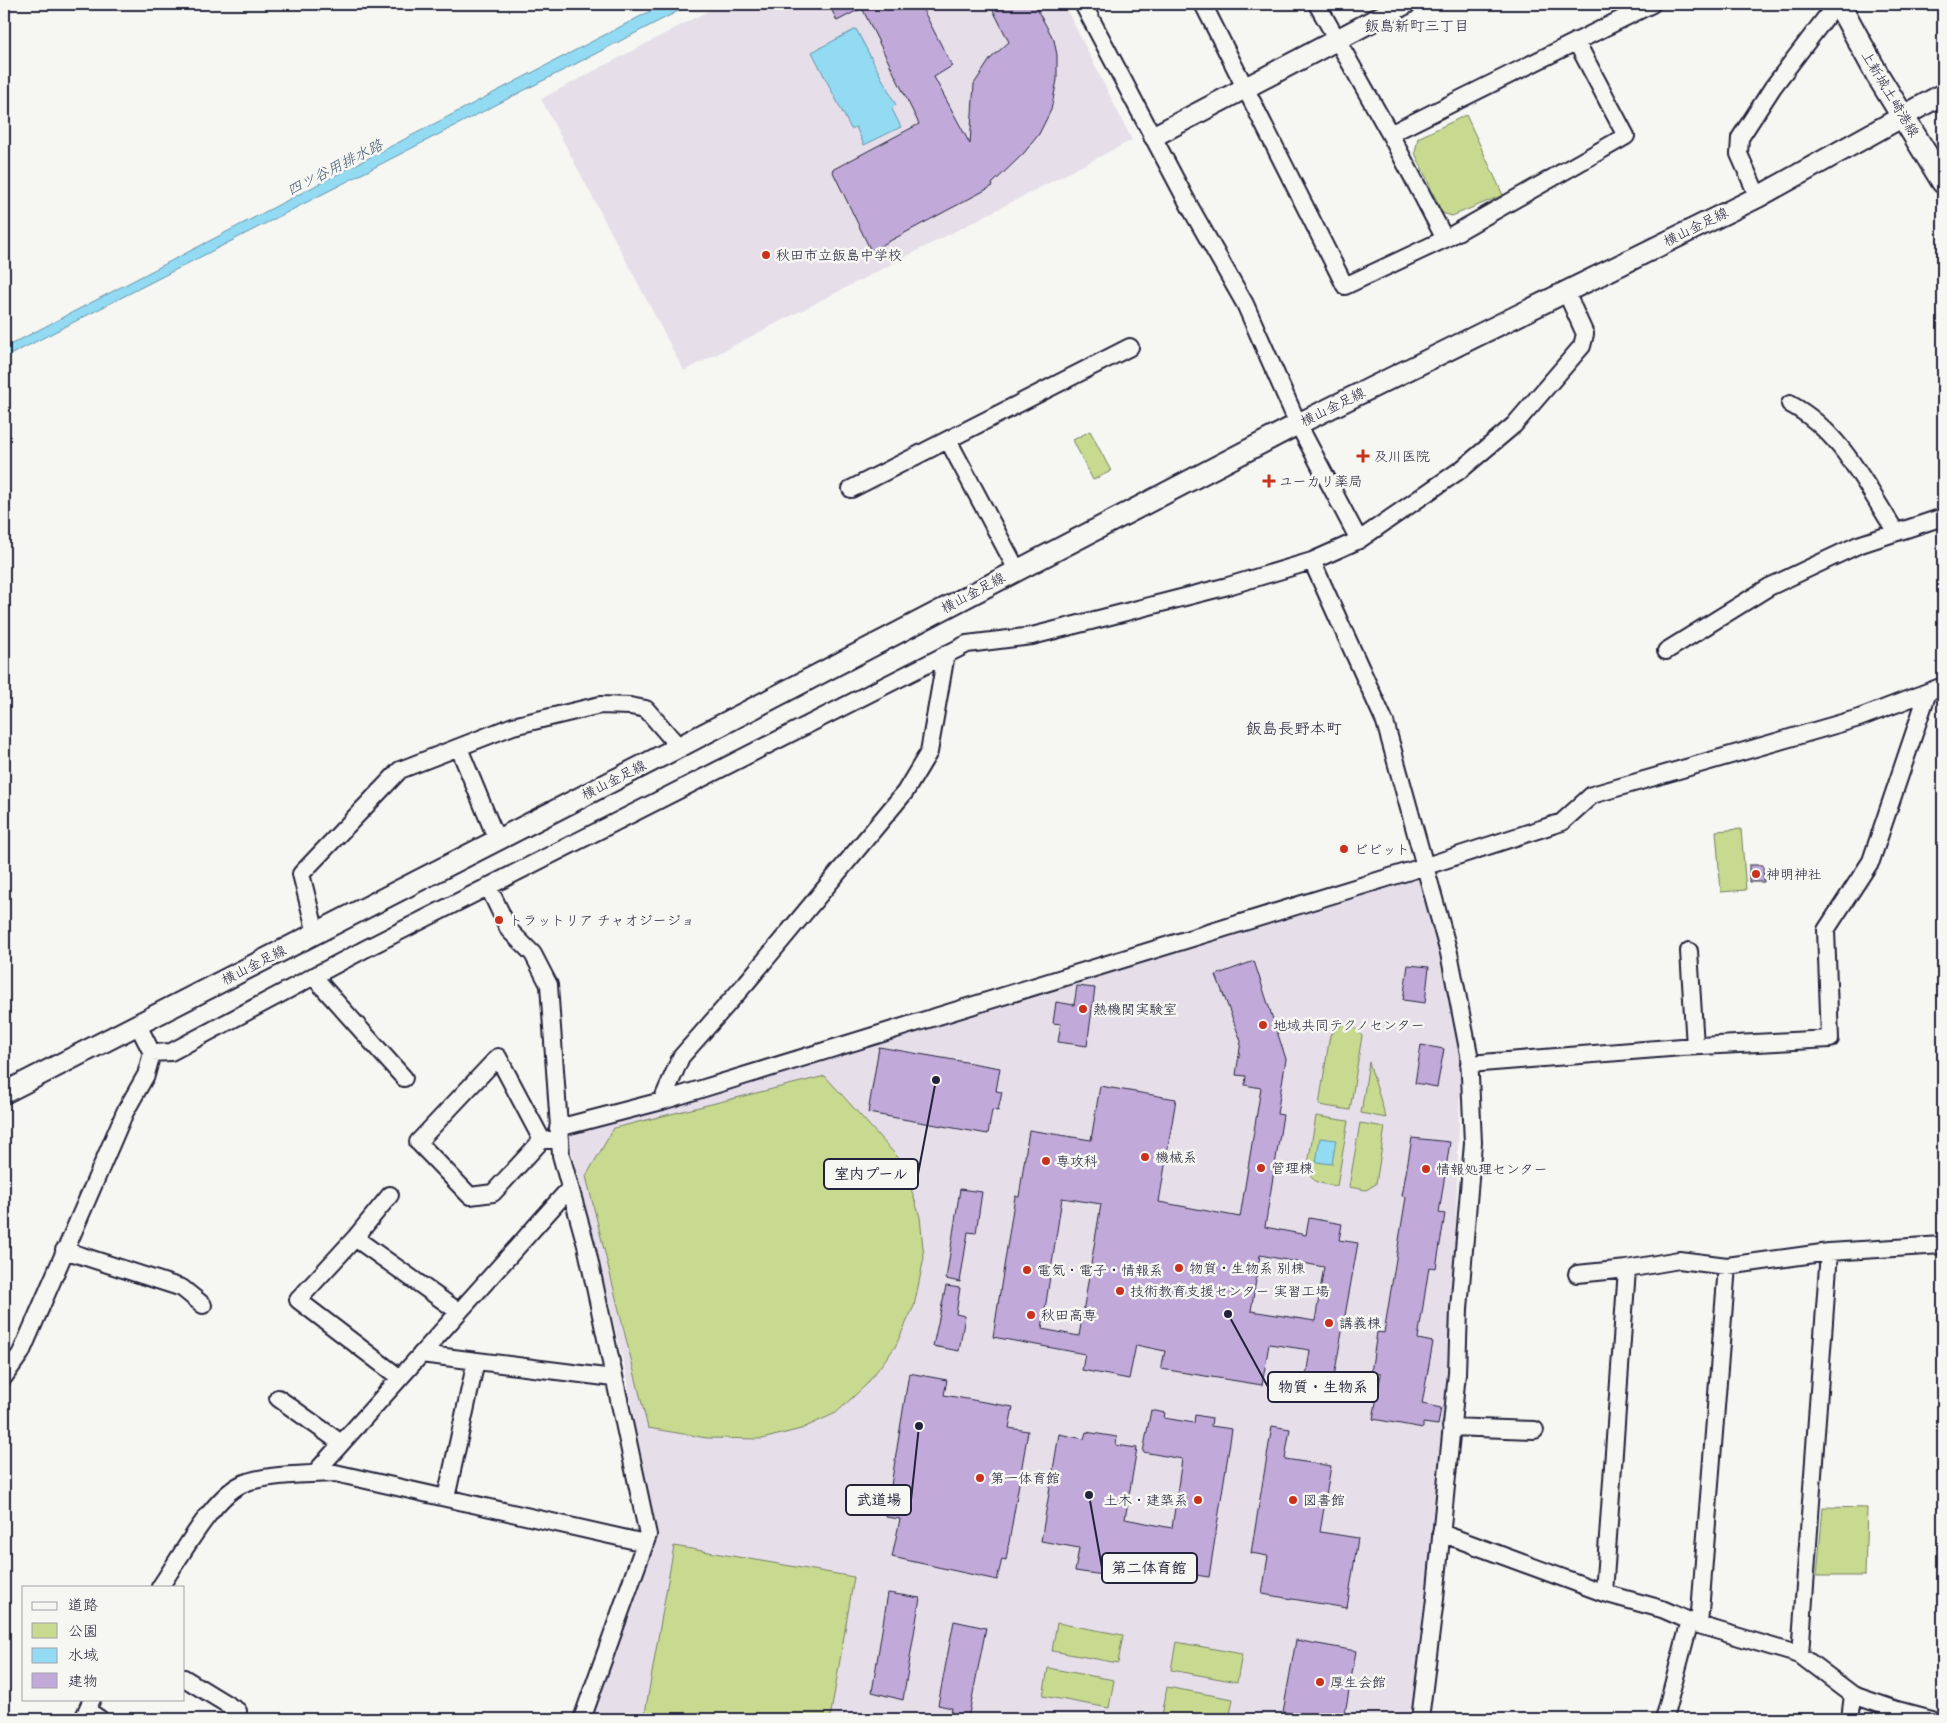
<svg xmlns="http://www.w3.org/2000/svg" width="1947" height="1723" viewBox="0 0 1947 1723" font-family="'Balsamiq Sans','Klee One',sans-serif">
  <style>
    .built { fill: #e6dfea }
    .green { fill: #c8da8f; stroke: #757e65 }
    .water { fill: #92dbf3; stroke: #6591a9 }
    .building { fill: #c1aad9; stroke: #22223b; fill-rule: evenodd }
    .lines { fill: none; stroke-linecap: round; stroke-linejoin: round }
    .minor-casing { stroke: #22223b; stroke-width: 20 }
    .tertiary-casing { stroke: #22223b; stroke-width: 24 }
    .secondary-casing { stroke: #22223b; stroke-width: 26 }
    .minor { stroke: #f6f6f2; stroke-width: 16 }
    .tertiary { stroke: #f6f6f2; stroke-width: 20 }
    .secondary { stroke: #f6f6f2; stroke-width: 22 }
    .poi-dot { fill: #c8321e; stroke: #f6f6f2; stroke-width: 2 }
    .labels { text-anchor: middle; dominant-baseline: central; stroke-width: 5; stroke-linejoin: round; paint-order: stroke }
    .street-label { font-size: 14px; fill: #22223b; stroke: #f6f6f2 }
    .poi-label { font-size: 14px; fill: #22223b; stroke: #f6f6f2; text-anchor: start }
    .neighbourhood-label { font-size: 15px; fill: #22223b; stroke: #f6f6f2 }
    .water-label { font-size: 15px; font-style: italic; fill: #445a72; stroke: #f6f6f2 }
    .quarter-label { font-size: 16px; fill: #22223b; stroke: #f6f6f2 }
    .leader { fill: none; stroke: #22223b; stroke-width: 2 }
    .callout-dot { fill: #22223b; stroke: #f6f6f2; stroke-width: 2 }
    .callout { fill: #f6f6f2; stroke: #22223b; stroke-width: 2 }
    .callout-label { font-size: 15px; text-anchor: middle; font-weight: bold; fill: #22223b }
  </style>
  <rect width="100%" height="100%" fill="#f6f6f2"/>
  <filter id="ink" filterUnits="userSpaceOnUse"><feTurbulence type="fractalNoise" baseFrequency=".02" numOctaves="2"/><feDisplacementMap in="SourceGraphic" scale="10" xChannelSelector="R" yChannelSelector="G"/><feConvolveMatrix kernelMatrix="1 2 1 2 8 2 1 2 1" color-interpolation-filters="sRGB"/></filter>
  <g filter="url(#ink)">
    <path class="built" d="M721,4H1064L1132,140L684,371L541,99Z
      M1422,873L1461,1061L1455,1249L1446,1394L1427,1591L1411,1719H589L652,1536L628,1381L568,1135L900,1038Z"/>
    <path class="green" d="M1466,115L1503,195L1452,216L1442,213L1415,153L1418,138Z
      M1090,431L1111,471L1093,480L1073,440Z
      M1741,829L1746,890L1721,892L1716,831Z
      M1343,1024H1352L1362,1036L1350,1110L1319,1105L1330,1035Z
      M1369,1062L1386,1118L1361,1113Z
      M825,1076L903,1163L920,1217L924,1258L914,1306L895,1347L866,1385L836,1413L801,1429L762,1439L707,1438L648,1428L586,1176L614,1128Z
      M1316,1116L1348,1121L1337,1186C1324,1184 1312,1184 1307,1170Z
      M1360,1123L1385,1127L1376,1184L1366,1190L1349,1187Z
      M1823,1507L1867,1508L1865,1576H1817Z
      M674,1546L854,1577L830,1719H644Z
      M1057,1623L1123,1635L1118,1663L1052,1651Z
      M1176,1642L1242,1654L1237,1682L1171,1670Z
      M1048,1668L1114,1680L1109,1708L1043,1696Z
      M1167,1687L1233,1699L1229,1719H1182L1162,1716Z"/>
    <path class="water" d="M664,4H692L4,358V348Z
      M856,29L896,105L892,109L901,127L864,145L856,127L851,129L812,52Z
      M1320,1138L1336,1140L1332,1164L1316,1162Z"/>
    <path class="building" d="M829,4H920L952,66L934,77L970,144L974,84L991,58L1009,42L990,4H1034L1054,40L1057,55V80L1051,110L1039,134L1024,153L992,184L993,186L871,251L832,170L919,124L862,8L837,21Z
      M1749,865H1763L1764,882H1749Z
      M1254,961L1286,1059L1277,1114L1283,1115L1265,1227L1306,1235L1309,1218L1342,1224L1339,1240L1358,1243L1332,1388L1305,1383L1310,1350L1269,1344L1262,1385L1161,1369L1165,1351L1136,1345L1129,1379L1082,1370L1085,1354L993,1337L1015,1196L1019,1197L1029,1130L1091,1140L1100,1086L1176,1099L1159,1202L1240,1217L1261,1088L1245,1085L1246,1076L1236,1075L1241,1041L1216,975ZM1062,1198L1101,1204L1079,1336L1042,1329ZM1260,1255L1324,1267L1315,1321L1251,1311Z
      M1408,965L1429,967L1425,1003L1403,1000Z
      M1077,986L1095,988L1087,1046L1058,1042L1061,1024L1053,1023L1056,1002L1074,1005Z
      M1421,1045L1444,1049L1437,1087L1415,1083Z
      M879,1047L1000,1068L996,1091L1002,1092L998,1111L992,1110L988,1134L868,1113Z
      M1412,1138L1450,1142L1439,1213L1445,1214L1436,1268L1429,1267L1418,1339L1433,1342L1422,1404L1441,1408L1438,1425L1423,1423V1428L1373,1419L1381,1374L1371,1373L1377,1332L1384,1333L1406,1197L1402,1196Z
      M960,1189L982,1192L976,1233L968,1232L960,1282L946,1279Z
      M946,1286L960,1288L956,1314L965,1316L959,1351L933,1346Z
      M909,1373L947,1380L944,1395L1013,1407L1009,1428L1028,1431L1006,1560L1002,1559L997,1580L892,1557L900,1519L886,1517Z
      M1151,1410L1165,1413L1164,1418L1194,1423L1195,1415L1212,1418L1211,1426L1232,1429L1209,1577L1155,1569L1153,1582L1075,1571L1079,1548L1041,1541L1059,1434L1084,1439L1086,1432L1117,1437L1116,1445L1137,1448L1125,1519L1172,1528L1182,1459L1143,1452Z
      M1272,1426L1290,1429L1285,1459L1331,1466L1320,1532L1358,1538L1347,1608L1262,1594L1268,1556L1251,1553Z
      M888,1593L920,1598L903,1700L872,1692Z
      M954,1621L986,1628L968,1719H950L952,1708L938,1705Z
      M1296,1640L1356,1651L1344,1719H1322L1283,1712Z"/>
    <g class="lines">
      <g class="minor-casing">
        <path id="minor" d="M1083,4L1190,207L1245,304L1298,424L1359,540
          M1203,4L1345,286L1445,239L1626,136L1576,41
          M1317,4L1390,134L1445,239
          M1390,134L1652,4
          M1758,197L1739,154L1740,138L1773,87L1836,4
          M1790,404C1841,431 1866,486 1896,532
          M948,440L1017,570
          M851,489L1130,347
          M1312,561L1385,722L1449,953L1469,1054L1473,1143L1459,1309L1457,1373L1435,1599L1420,1719
          M1666,651L1769,587L1858,545L1943,517
          M459,748L497,840
          M488,886L509,930L533,954L549,985L561,1155L586,1245L648,1535L582,1719
          M316,933L301,874L400,770L513,726L600,705L630,706L646,709L679,747
          M1689,951L1695,1046
          M313,976L404,1078
          M152,1053L171,1052L365,949L967,644L1032,636L1228,586L1312,561L1359,540L1463,468L1514,425L1582,346L1585,334L1566,292
          M1469,1064L1682,1047L1830,1039L1826,930L1871,861L1928,692
          M662,1101L681,1057L747,982L905,792L929,752L946,654
          M558,1128L662,1101L1426,866L1562,822L1592,795L1859,718L1943,686
          M542,1140L493,1193L470,1196L418,1142L498,1057L542,1140H560
          M355,1238L390,1195
          M64,1250L182,1288L203,1305
          M1577,1274L1627,1269
          M421,1354L613,1378
          M4,1377L21,1353L125,1112L146,1075L152,1053L138,1025
          M400,1378L298,1300L355,1238L459,1312
          M278,1398L341,1443
          M1451,1427L1535,1430
          M314,1474L569,1189
          M446,1498L476,1361
          M1441,1533L1604,1593L1662,1609L1699,1625L1800,1655L1853,1695L1897,1710L1931,1719
          M160,1587C180,1558 211,1500 240,1485C261,1474 312,1474 335,1473L645,1543
          M1604,1593L1627,1269L1679,1260L1727,1266L1829,1252L1943,1245
          M1699,1625L1727,1266
          M1800,1655L1829,1252
          M184,1678L238,1711
          M87,1710L100,1719
          M83,1719L92,1699
          M1664,1719L1690,1621
          M1850,1719L1853,1695"/>
      </g>
      <g class="tertiary-casing">
        <path id="tertiary" d="M1154,136L1405,4
          M4,1093L679,747L1298,424L1758,197L1943,94"/>
      </g>
      <g class="secondary-casing">
        <path id="secondary" d="M1839,4L1878,76L1943,182"/>
      </g>
      <use href="#minor" class="minor"/>
      <use href="#tertiary" class="tertiary"/>
      <use href="#secondary" class="secondary"/>
    </g>
  </g>
  <g class="poi-dot">
    <circle cx="766" cy="255" r="5"/>
    <path d="M1360.5 448.5h5v5h5v5h-5v5h-5v-5h-5v-5h5z"/>
    <path d="M1266.5 473.5h5v5h5v5h-5v5h-5v-5h-5v-5h5z"/>
    <circle cx="1344" cy="849" r="5"/>
    <circle cx="1756" cy="874" r="5"/>
    <circle cx="499" cy="920" r="5"/>
    <circle cx="1083" cy="1009" r="5"/>
    <circle cx="1263" cy="1025" r="5"/>
    <circle cx="1145" cy="1157" r="5"/>
    <circle cx="1046" cy="1161" r="5"/>
    <circle cx="1261" cy="1168" r="5"/>
    <circle cx="1426" cy="1169" r="5"/>
    <circle cx="1179" cy="1268" r="5"/>
    <circle cx="1027" cy="1270" r="5"/>
    <circle cx="1120" cy="1291" r="5"/>
    <circle cx="1031" cy="1315" r="5"/>
    <circle cx="1329" cy="1323" r="5"/>
    <circle cx="980" cy="1478" r="5"/>
    <circle cx="1198" cy="1500" r="5"/>
    <circle cx="1293" cy="1500" r="5"/>
    <circle cx="1320" cy="1682" r="5"/>
  </g>
  <g class="labels">
    <g class="street-label">
      <text transform="translate(1890 94) rotate(59)">上新城土崎港線</text>
      <text transform="translate(1696 227) rotate(-26)">横山金足線</text>
      <text transform="translate(1333 407) rotate(-26)">横山金足線</text>
      <text transform="translate(973 593) rotate(-28)">横山金足線</text>
      <text transform="translate(614 780) rotate(-27)">横山金足線</text>
      <text transform="translate(254 965) rotate(-27)">横山金足線</text>
    </g>
    <g class="poi-label">
      <text x="776" y="255">秋田市立飯島中学校</text>
      <text x="1374" y="456">及川医院</text>
      <text x="1279" y="481">ユーカリ薬局</text>
      <text x="1354" y="849">ビビット</text>
      <text x="1766" y="874">神明神社</text>
      <text x="509" y="920">トラットリア チャオジージョ</text>
      <text x="1093" y="1009">熱機関実験室</text>
      <text x="1273" y="1025">地域共同テクノセンター</text>
      <text x="1155" y="1157">機械系</text>
      <text x="1056" y="1161">専攻科</text>
      <text x="1271" y="1168">管理棟</text>
      <text x="1436" y="1169">情報処理センター</text>
      <text x="1189" y="1268">物質・生物系 別棟</text>
      <text x="1037" y="1270">電気・電子・情報系</text>
      <text x="1130" y="1291">技術教育支援センター 実習工場</text>
      <text x="1041" y="1315">秋田高専</text>
      <text x="1339" y="1323">講義棟</text>
      <text x="990" y="1478">第一体育館</text>
      <text x="1188" y="1500" text-anchor="end">土木・建築系</text>
      <text x="1303" y="1500">図書館</text>
      <text x="1330" y="1682">厚生会館</text>
    </g>
    <g class="neighbourhood-label">
      <text x="1417" y="26">飯島新町三丁目</text>
    </g>
    <g class="water-label">
      <text transform="translate(335 168) rotate(-27)">四ツ谷用排水路</text>
    </g>
    <g class="quarter-label">
      <text x="1294" y="729">飯島長野本町</text>
    </g>
  </g>
  <path class="leader" d="M936 1080L918 1174M1228 1314L1268 1387M919 1426L911 1500M1089 1495L1102 1568"/>
  <g class="callout-dot">
    <circle cx="936" cy="1080" r="5"/>
    <circle cx="1228" cy="1314" r="5"/>
    <circle cx="919" cy="1426" r="5"/>
    <circle cx="1089" cy="1495" r="5"/>
  </g>
  <g class="callout">
    <rect x="824" y="1159" width="94" height="30" rx="5"/>
    <rect x="1268" y="1372" width="110" height="30" rx="5"/>
    <rect x="846" y="1485" width="65" height="30" rx="5"/>
    <rect x="1102" y="1553" width="95" height="30" rx="5"/>
  </g>
  <g class="callout-label">
    <text x="871" y="1179">室内プール</text>
    <text x="1323" y="1392">物質・生物系</text>
    <text x="879" y="1505">武道場</text>
    <text x="1149" y="1573">第二体育館</text>
  </g>
  <rect width="1947" height="1723" fill="none" stroke="#f6f6f2" stroke-width="20"/>
  <rect x="10" y="10" width="1927" height="1703" fill="none" stroke="#22223b" stroke-width="2" filter="url(#ink)"/>
  <rect x="22" y="1586" width="162" height="115" fill="#f6f6f2" stroke="#a1a1a9"/>
  <rect x="32" y="1602" width="25" height="8" fill="#f6f6f2" stroke="#a1a1a9"/>
  <text x="68" y="1610" font-size="15" fill="#22223b">道路</text>
  <rect x="32" y="1623" width="25" height="15" fill="#c8da8f" stroke="#a1a1a9"/>
  <text x="68" y="1636" font-size="15" fill="#22223b">公園</text>
  <rect x="32" y="1648" width="25" height="15" fill="#92dbf3" stroke="#a1a1a9"/>
  <text x="68" y="1660" font-size="15" fill="#22223b">水域</text>
  <rect x="32" y="1673" width="25" height="15" fill="#c1aad9" stroke="#a1a1a9"/>
  <text x="68" y="1686" font-size="15" fill="#22223b">建物</text>
</svg>
